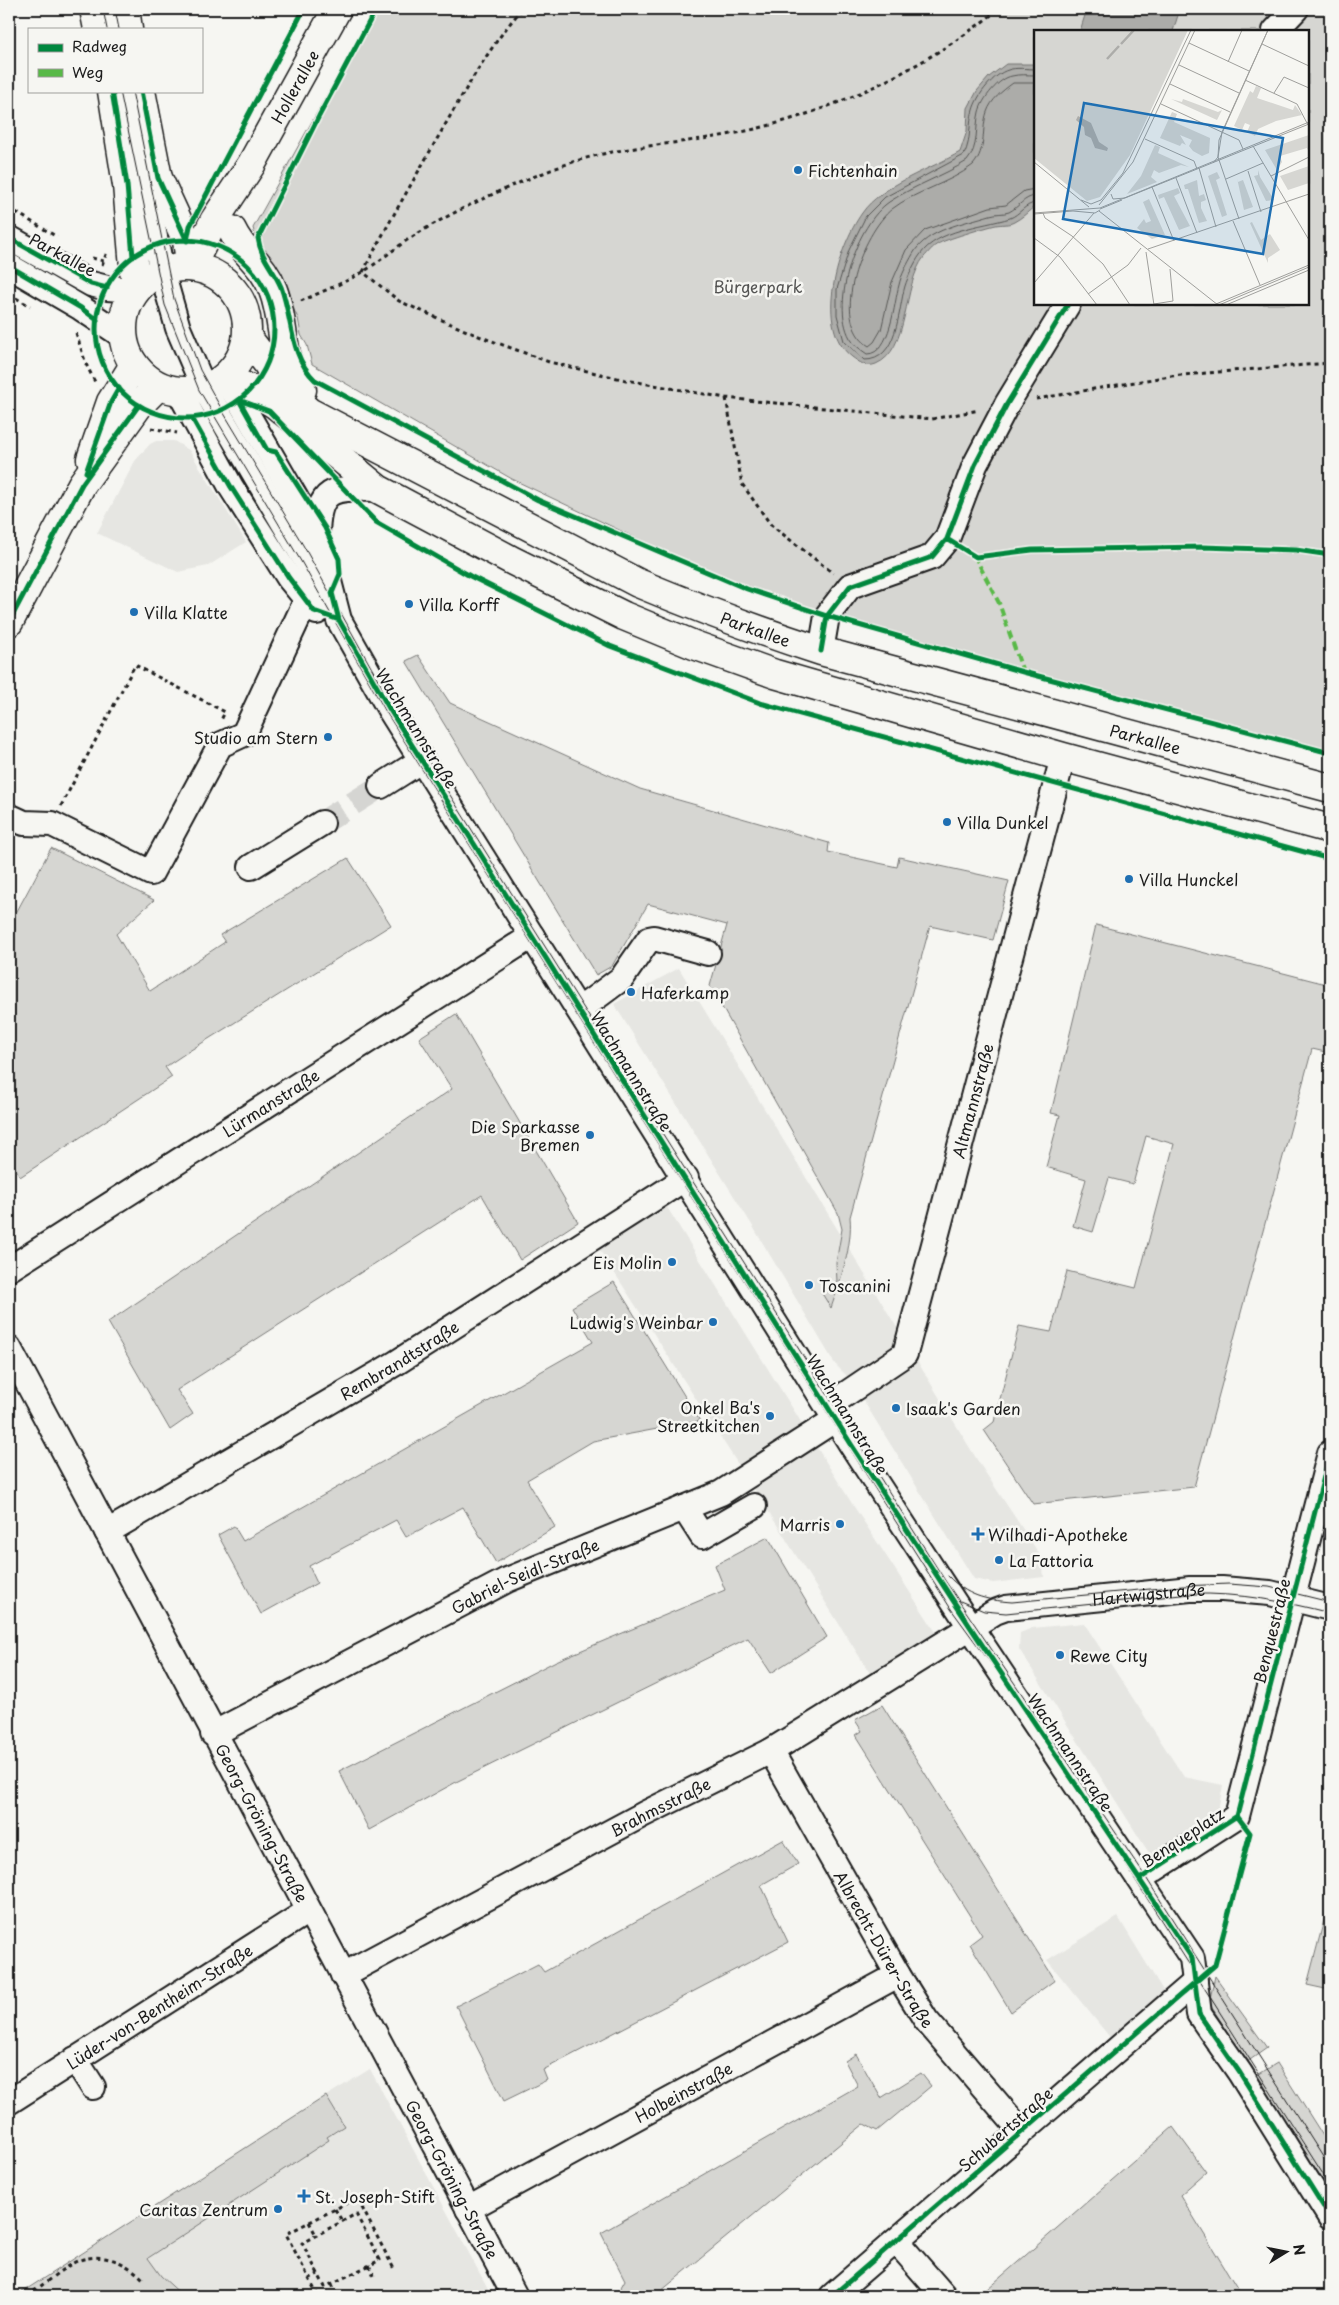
<svg xmlns="http://www.w3.org/2000/svg" width="1339" height="2305" viewBox="0 0 1339 2305" font-family="'Playpen Sans',sans-serif">
  <style>
    .built { fill: #e6e6e2 }
    .green { fill: #d6d6d2; stroke: #797977; fill-rule: evenodd }
    .water { fill: #acaca9; stroke: #727271 }
    .lines { fill: none; stroke-linecap: round; stroke-linejoin: round }
    .shore { stroke: #565654; stroke-width: 1 }
    .minor-tunnel { stroke: #d5d5d2; stroke-width: 24; stroke-dasharray: 24 12; stroke-linecap: butt }
    .minor-casing { stroke: #1c1c1c; stroke-width: 28 }
    .major-casing { stroke: #1c1c1c; stroke-width: 31 }
    .path { stroke: #1c1c1c; stroke-width: 3; stroke-dasharray: 4 4; stroke-linecap: butt }
    .minor { stroke: #f6f6f2; stroke-width: 24 }
    .major { stroke: #f6f6f2; stroke-width: 28 }
    .tram { stroke: #1c1c1c; stroke-width: 1 }
    .quiet { stroke: #58b947; stroke-width: 4; stroke-dasharray: 8 4; stroke-linecap: butt }
    .cycleway-casing { stroke: #f6f6f2; stroke-width: 8 }
    .cycleway { stroke: #00873e; stroke-width: 5 }
    .poi-dot { fill: #1f6fb2; stroke: #f6f6f2; stroke-width: 2 }
    .labels { text-anchor: middle; dominant-baseline: central; stroke-width: 5; stroke-linejoin: round; paint-order: stroke }
    .street-label { font-size: 16px; fill: #1c1c1c; stroke: #f6f6f2 }
    .poi-label { font-size: 16px; fill: #1c1c1c; stroke: #f6f6f2; text-anchor: start }
    .park-label { font-size: 16px; fill: #545453; stroke: #f6f6f2 }
    .inset-river { fill: none; stroke: #acaca9; stroke-width: 2.5 }
    .inset-road { fill: none; stroke: #9f9f9c; stroke-width: 1 }
    .view { fill: #1f6fb2; fill-opacity: 0.15; stroke: #1f6fb2; stroke-width: 2.5 }
    .inset-edge { fill: none; stroke: #1c1c1c; stroke-width: 2.5 }
  </style>
  <rect width="100%" height="100%" fill="#f6f6f2"/>
  <filter id="ink" filterUnits="userSpaceOnUse"><feTurbulence type="fractalNoise" baseFrequency=".02" numOctaves="2"/><feDisplacementMap in="SourceGraphic" scale="10" xChannelSelector="R" yChannelSelector="G"/><feConvolveMatrix kernelMatrix="1 2 1 2 8 2 1 2 1" color-interpolation-filters="sRGB"/></filter>
  <g filter="url(#ink)">
    <path class="built" d="M156,441H174L189,450L246,542L208,566L178,572L97,533L135,461L150,444Z
      M679,968L979,1463L1042,1558L1044,1577L993,1583L974,1579L850,1379L835,1364L752,1225L614,1004Z
      M660,1196L851,1502L943,1643L876,1683L767,1509L592,1238Z
      M1084,1623L1184,1777L1223,1785L1215,1826L1156,1864L1019,1649L1020,1633L1032,1628Z
      M1118,1917L1170,2002L1117,2046L1047,1960Z
      M370,2069L492,2296H16L326,2096Z"/>
    <path class="green" d="M374,9H1330V753L847,622L697,567L512,479L312,364L307,345L301,335L298,318L270,264L258,245L253,228ZM1035,31H1308V304H1035Z
      M418,655L450,703L640,789L829,843L828,852L897,867L899,857L1009,881L993,940L930,926L850,1217C853,1244 840,1282 831,1308L821,1292L837,1281L836,1263L842,1229L838,1213L710,986L727,925L648,904L612,966L596,975L406,661Z
      M51,848L154,900L116,934L150,991L225,942L220,935L348,858L391,925L186,1053L165,1067L172,1077L20,1177L9,1155V926Z
      M1096,925L1330,985V1053L1312,1049L1194,1487L1033,1504L984,1430L994,1422L1019,1326L1051,1332L1067,1271L1136,1288L1174,1144L1146,1136L1133,1184L1109,1178L1093,1232L1073,1226L1086,1179L1046,1167L1060,1115L1051,1113Z
      M456,1014L578,1222L520,1260L482,1195L177,1390L193,1414L170,1430L108,1322L452,1089L419,1038Z
      M614,1282L700,1421L593,1441L527,1480L555,1527L496,1563L463,1507L406,1537L396,1520L309,1566L317,1583L261,1614L218,1535L234,1526L243,1541L593,1342L572,1307Z
      M768,1537L827,1637L771,1673L748,1638L458,1781L369,1830L339,1771L556,1661L725,1590L715,1565Z
      M882,1705L1055,1980L1011,2012L970,1944L982,1935L856,1735L862,1731L855,1720Z
      M783,1840L798,1864L761,1885L788,1942L543,2070L547,2080L504,2101L456,2006L538,1964L544,1972Z
      M1330,1897V1990L1307,1985Z
      M1215,1976L1267,2048L1247,2062L1209,2003Z
      M856,2054L881,2098L921,2073L931,2086L877,2131L864,2124L655,2296H616L625,2280L601,2233L858,2086L845,2061Z
      M1277,2063L1330,2147V2194L1256,2076Z
      M326,2096L344,2126L327,2137L329,2140L148,2258L161,2276L183,2296H16Z
      M1173,2127L1206,2172L1180,2195L1242,2296H979Z"/>
    <path class="water" d="M1087,9H1180L1173,31H1080Z
      M1006,64H1035V206C1029,211 1022,218 1014,222C1009,225 1001,224 996,225C987,227 943,240 938,244C933,246 928,253 924,257C902,285 910,350 876,364C866,368 859,362 852,357C813,327 838,247 862,213C881,185 931,169 960,152L967,131L968,108L977,91L989,77Z"/>
    <g class="lines">
      <path class="shore" d="M1035,69C1027,69 1016,67 1008,70C994,74 977,95 973,110C968,125 972,138 964,155L885,197L866,216L849,250L837,289V315L844,341L864,360C898,361 898,310 905,286C908,277 914,263 920,255C938,229 981,227 1010,218C1019,215 1025,204 1035,203
        M1035,75C1028,75 1019,74 1012,76C999,78 982,99 979,112C975,128 979,147 967,161C943,176 913,186 889,202C857,224 830,302 850,338C854,345 860,349 867,354C891,354 894,302 899,285C901,275 908,263 913,254C927,229 965,223 990,215C996,213 1004,214 1009,212C1019,207 1024,197 1035,196
        M1035,83H1013C1002,91 991,100 987,112C981,129 987,149 973,165C949,184 915,191 892,209C863,232 828,321 869,346L874,342L881,330L892,282L906,250L925,230L990,207L1006,205L1024,191L1035,189"/>
      <path class="minor-tunnel" d="M322,823L381,786"/>
      <g class="minor-casing">
        <g id="minor">
          <path d="M109,9L113,29"/>
          <path d="M1275,31L1296,9"/>
          <path d="M126,91L162,272L178,328L204,388L323,590"/>
          <path d="M9,238L91,284L107,288L136,290"/>
          <path d="M9,266L81,308L123,336"/>
          <path d="M224,378L239,400L317,535L339,620L390,710L851,1444L971,1628L1192,1958L1199,2014L1240,2073L1330,2217"/>
          <path d="M179,391L231,487L289,578L317,612"/>
          <path d="M317,535C318,485 335,488 378,489"/>
          <path d="M821,651L827,616L850,586L932,557L947,539L975,465L1007,404L1068,304"/>
          <path d="M381,786L422,760"/>
          <path d="M9,816L24,823L52,824L151,873L220,745L244,734L306,601"/>
          <path d="M251,867L322,823"/>
          <path d="M579,1010L622,978L649,939L654,938L708,953"/>
          <path id="s1" d="M9,1269L532,936"/>
          <path id="s2" d="M9,1348L515,2296"/>
          <path id="s3" d="M828,1406L905,1354L1063,757"/>
          <path d="M684,1508L702,1536L754,1506"/>
          <path id="s4" d="M107,1532L396,1363L686,1178"/>
          <path id="s5" d="M213,1734L507,1580L721,1493L836,1419"/>
          <path id="s6" d="M771,1751L898,1975L926,2020L1021,2131"/>
          <path d="M1141,1878L1237,1816L1330,1453"/>
          <path id="s7" d="M343,1975L644,1814L771,1751L995,1612L1006,1608L1190,1589H1222L1270,1593L1330,1608"/>
          <path d="M75,2059L93,2087"/>
          <path id="s8" d="M9,2102L308,1911"/>
          <path id="s9" d="M468,2209L898,1975"/>
          <path d="M897,2242L944,2296"/>
          <path d="M832,2296L1195,1982"/>
        </g>
      </g>
      <g class="major-casing">
        <g id="major">
          <path d="M94,9L98,29"/>
          <path d="M125,9L128,29"/>
          <path d="M112,91L127,185L136,290"/>
          <path d="M141,91L158,178L187,241L191,267"/>
          <path d="M232,230C243,254 263,263 273,290C286,323 279,361 302,390"/>
          <path id="s10" d="M191,267L214,221L251,165L337,9"/>
          <circle cx="185" cy="329" r="62"/>
          <path id="s11" d="M247,337L267,363L284,390L309,412L638,583C698,608 759,631 821,651L1330,788"/>
          <path d="M224,378L251,389L276,405L378,489L513,561L624,616L694,645L775,674L1063,757L1330,829"/>
          <path d="M91,459L111,402L134,365"/>
          <path d="M9,622L82,484L139,405L158,386"/>
        </g>
      </g>
      <path class="path" d="M522,9C488,48 463,94 437,139C412,183 386,227 363,272L399,301L476,335L549,362L626,380L726,398L932,419L979,410
        M9,208L57,237
        M92,258L104,261
        M102,265L107,252
        M9,294L30,306
        M301,301C321,292 344,283 363,272C382,260 398,245 417,234C458,208 520,181 567,164C618,146 673,145 726,135C822,118 923,70 999,9
        M76,333L86,364L95,382
        M726,398L742,484L771,525L833,573
        M1036,399L1170,376L1330,363
        M151,428L177,433
        M61,806L135,665L225,712L221,720
        M335,2209L342,2221
        M356,2214L380,2260L325,2287L302,2243Z
        M309,2222L316,2235
        M369,2265L375,2278
        M309,2279L318,2274
        M332,2284L337,2296
        M28,2296C40,2287 67,2264 80,2260C104,2252 128,2263 144,2280
        M318,2296L286,2234L357,2198L394,2269"/>
      <use href="#minor" class="minor"/>
      <use href="#major" class="major"/>
      <path class="tram" d="M103,9L107,29
        M115,9L119,29
        M120,91L165,305L199,390L302,563L386,712L833,1422L951,1609L1013,1694L1113,1845L1330,2185
        M132,91L174,299L200,370L222,410L303,545L381,685L635,1090L946,1582L1145,1876L1330,2168
        M948,1576C967,1596 985,1600 1012,1602L1182,1586L1229,1584L1269,1587L1330,1602
        M960,1601L984,1611L1006,1613L1191,1594C1240,1593 1283,1601 1330,1613"/>
      <path class="quiet" d="M974,555L999,603L1023,672"/>
      <g class="cycleway-casing">
        <path id="cycleway" d="M376,9L319,116L258,238C261,259 273,268 281,287C293,319 289,355 315,380L538,500L747,589L827,616L1023,672L1330,753
          M112,91L127,185L133,257
          M141,91L158,178L187,241
          M9,238L91,284L107,288
          M96 329a89 89 0 1 1 178 0a89 89 0 1 1-178 0Z
          M187,241L190,226L304,9
          M9,266L81,308L97,320
          M239,400L267,450L276,452L325,528L339,559L340,574L332,593L339,620L390,710L851,1444L971,1628L1192,1958L1199,2014L1240,2073L1330,2217
          M239,400L269,411L376,522L470,576L610,646L760,703L1330,859
          M192,418L231,487L289,578L314,611L339,620
          M86,472L111,402L119,388
          M947,539L976,557L1032,550L1203,547L1296,550L1330,555
          M9,622L82,484L139,405
          M821,651L827,616L850,586L932,557L947,539L975,465L1007,404L1068,304
          M1237,1816L1330,1453
          M1141,1878L1237,1816
          M832,2296L1215,1965L1250,1833L1237,1816"/>
      </g>
      <use href="#cycleway" class="cycleway"/>
    </g>
  </g>
  <g class="poi-dot">
    <circle cx="798" cy="170" r="5"/>
    <circle cx="409" cy="604" r="5"/>
    <circle cx="134" cy="612" r="5"/>
    <circle cx="328" cy="737" r="5"/>
    <circle cx="947" cy="822" r="5"/>
    <circle cx="1129" cy="879" r="5"/>
    <circle cx="631" cy="992" r="5"/>
    <circle cx="590" cy="1135" r="5"/>
    <circle cx="672" cy="1262" r="5"/>
    <circle cx="809" cy="1285" r="5"/>
    <circle cx="713" cy="1322" r="5"/>
    <circle cx="896" cy="1408" r="5"/>
    <circle cx="770" cy="1416" r="5"/>
    <circle cx="840" cy="1524" r="5"/>
    <path d="M975.5 1526.5h5v5h5v5h-5v5h-5v-5h-5v-5h5z"/>
    <circle cx="999" cy="1560" r="5"/>
    <circle cx="1060" cy="1655" r="5"/>
    <path d="M301.5 2188.5h5v5h5v5h-5v5h-5v-5h-5v-5h5z"/>
    <circle cx="278" cy="2209" r="5"/>
  </g>
  <g class="labels">
    <g class="street-label">
      <text stroke="none"><textPath href="#s10" startOffset="208">Hollerallee</textPath></text>
      <text transform="translate(63 254) rotate(28)">Parkallee</text>
      <text stroke="none"><textPath href="#s11" startOffset="595">Parkallee</textPath></text>
      <text transform="translate(417 728) rotate(58)">Wachmannstraße</text>
      <text stroke="none"><textPath href="#s11" startOffset="1000">Parkallee</textPath></text>
      <text transform="translate(632 1071) rotate(58)">Wachmannstraße</text>
      <text stroke="none"><textPath href="#s3" startOffset="355">Altmannstraße</textPath></text>
      <text stroke="none"><textPath href="#s1" startOffset="310">Lürmanstraße</textPath></text>
      <text stroke="none"><textPath href="#s4" startOffset="339">Rembrandtstraße</textPath></text>
      <text transform="translate(848 1414) rotate(58)">Wachmannstraße</text>
      <text stroke="none"><textPath href="#s5" startOffset="350">Gabriel-Seidl-Straße</textPath></text>
      <text stroke="none"><textPath href="#s7" startOffset="902">Hartwigstraße</textPath></text>
      <text transform="translate(1271 1631) rotate(-76)">Benquestraße</text>
      <text transform="translate(1071 1752) rotate(56)">Wachmannstraße</text>
      <text stroke="none"><textPath href="#s7" startOffset="359">Brahmsstraße</textPath></text>
      <text stroke="none"><textPath href="#s2" startOffset="538">Georg-Gröning-Straße</textPath></text>
      <text transform="translate(1182 1837) rotate(-33)">Benqueplatz</text>
      <text stroke="none"><textPath href="#s6" startOffset="228">Albrecht-Dürer-Straße</textPath></text>
      <text stroke="none"><textPath href="#s8" startOffset="178">Lüder-von-Bentheim-Straße</textPath></text>
      <text stroke="none"><textPath href="#s9" startOffset="245">Holbeinstraße</textPath></text>
      <text transform="translate(1005 2129) rotate(-41)">Schubertstraße</text>
      <text stroke="none"><textPath href="#s2" startOffset="942">Georg-Gröning-Straße</textPath></text>
    </g>
    <g class="poi-label">
      <text x="808" y="170">Fichtenhain</text>
      <text x="419" y="604">Villa Korff</text>
      <text x="144" y="612">Villa Klatte</text>
      <text x="318" y="737" text-anchor="end">Studio am Stern</text>
      <text x="957" y="822">Villa Dunkel</text>
      <text x="1139" y="879">Villa Hunckel</text>
      <text x="641" y="992">Haferkamp</text>
      <text x="580" y="1126" text-anchor="end">Die Sparkasse<tspan x="580" dy="18">Bremen</tspan></text>
      <text x="662" y="1262" text-anchor="end">Eis Molin</text>
      <text x="819" y="1285">Toscanini</text>
      <text x="703" y="1322" text-anchor="end">Ludwig's Weinbar</text>
      <text x="760" y="1407" text-anchor="end">Onkel Ba's<tspan x="760" dy="18">Streetkitchen</tspan></text>
      <text x="906" y="1408">Isaak's Garden</text>
      <text x="830" y="1524" text-anchor="end">Marris</text>
      <text x="988" y="1534">Wilhadi-Apotheke</text>
      <text x="1009" y="1560">La Fattoria</text>
      <text x="1070" y="1655">Rewe City</text>
      <text x="315" y="2196">St. Joseph-Stift</text>
      <text x="268" y="2209" text-anchor="end">Caritas Zentrum</text>
    </g>
    <g class="park-label">
      <text x="758" y="286">Bürgerpark</text>
    </g>
  </g>
  <g transform="translate(1034 30)">
    <rect width="275" height="275" fill="#f6f6f2"/>
    <path d="M0,0H154L96,125L66,167L53,171L0,128ZM222,56L227,58L223,68L259,80L261,75L268,85L242,91L224,99L221,106L213,102L216,95L211,93L208,100L200,96L216,61L219,63ZM137,69L148,72L149,69L184,82L188,80L183,90ZM138,82L143,84L140,92L176,108L175,123L168,126L159,121L155,116L158,110L146,105L152,115L148,113L146,116L126,108ZM275,105V122L273,118L246,126L248,132L243,140L231,120ZM121,115L126,117L124,123L155,137L147,135L125,143L120,140L117,147L123,152L93,164L107,146ZM275,136V153L254,160L246,146ZM224,140L226,147L240,170L232,171L220,146L224,145ZM183,142L186,148L182,150L193,185L188,187L174,146ZM203,148L204,152L209,150L219,177L210,180ZM163,150L165,166L170,164L172,170L167,172V178L173,191L165,193L154,159H151L150,155ZM144,158L146,163L140,166L156,196L145,200L130,167L125,169L124,165ZM115,169L131,205L118,209L103,198L110,189L112,193L117,191L109,172ZM218,192L227,210L236,204L246,220L234,228V233L216,193Z" fill="#d6d6d2"/>
    <path d="M44,86L57,93L65,112L74,118L73,121L61,118L57,108L51,105L50,97L42,90Z" fill="#acaca9"/>
    <path class="inset-river" d="M87,14L100,0M73,29L85,16"/>
    <path class="inset-road" d="M155,13L215,41M228,14L275,36M194,32L208,0M145,35L205,63M211,50L263,74L274,95M136,54L196,82M240,63L250,47L275,58M127,74L205,110L209,119M111,109L160,131L163,139M219,116L275,210M0,132L55,177M179,133L184,127L188,102L234,0M165,138L182,197M214,141L227,182M237,146L275,127M142,148L163,203M192,149L229,133M118,157L140,211M77,164L79,169L91,168L275,94M47,170L57,174L67,170L89,143L157,0M65,175L99,132L161,0M66,179L88,170M65,181L184,275M0,183L66,178L275,92M9,183L11,188L38,206L69,234L96,275M0,184L39,181L61,183L66,180M205,189L184,127L185,110L234,0M199,191L226,255M0,208L26,227L63,275M114,219L275,164M112,222L120,275M0,253L60,183M54,264L94,235L107,218M120,274L139,271L136,239M182,274L275,235M185,275L275,237M192,275L275,240"/>
    <path class="view" d="M50,73L249,108L229,224L29,189Z"/>
    <rect width="275" height="275" class="inset-edge"/>
  </g>
  <rect width="1339" height="2305" fill="none" stroke="#f6f6f2" stroke-width="30"/>
  <rect x="15" y="15" width="1309" height="2275" fill="none" stroke="#1c1c1c" stroke-width="2" filter="url(#ink)"/>
  <rect x="28" y="28" width="175" height="65" fill="#f6f6f2" stroke="#9f9f9c"/>
  <rect x="38" y="44" width="25" height="8" fill="#00873e" stroke="#9f9f9c"/>
  <text x="72" y="52" font-size="15" fill="#1c1c1c">Radweg</text>
  <rect x="38" y="69" width="25" height="8" fill="#58b947" stroke="#9f9f9c"/>
  <text x="72" y="78" font-size="15" fill="#1c1c1c">Weg</text>
  <g transform="translate(1286 2252) rotate(80)" stroke="#f6f6f2" stroke-width="4" paint-order="stroke">
  <path d="M0-4L9 19L0 12L-9 19Z" fill="#1c1c1c"/>
  <text y="-8" font-size="14" font-weight="bold" text-anchor="middle" fill="#1c1c1c">N</text>
  </g>
</svg>
